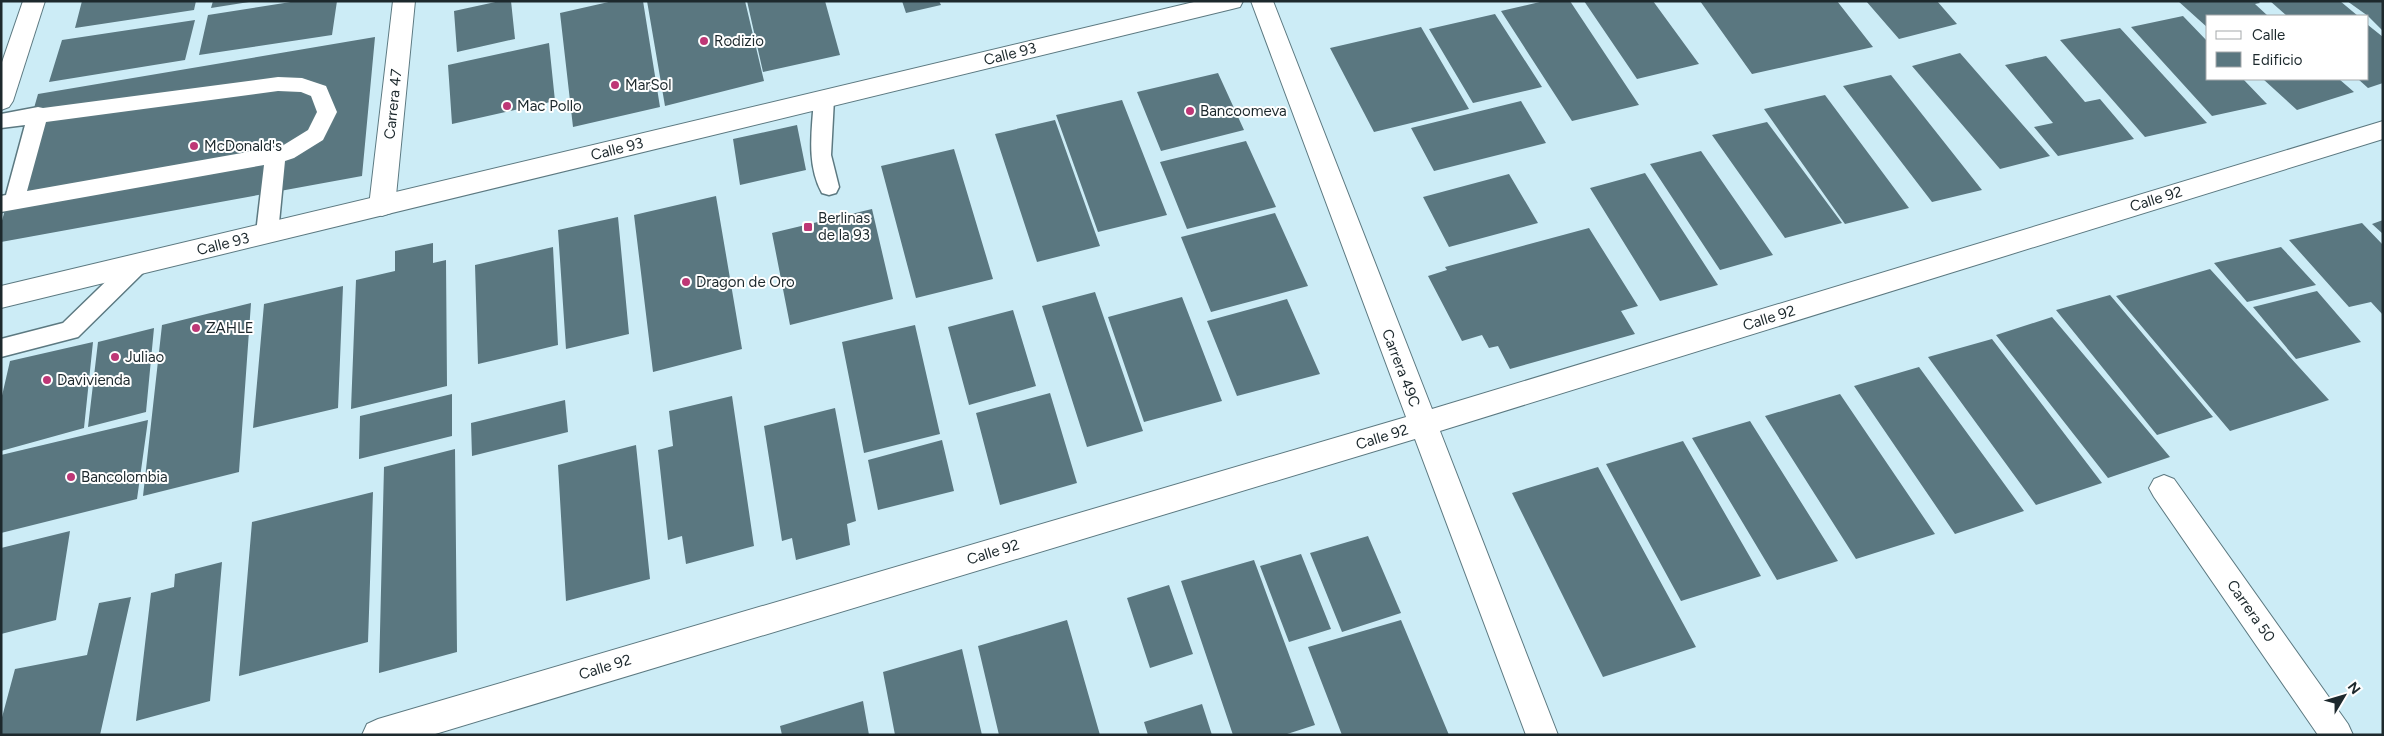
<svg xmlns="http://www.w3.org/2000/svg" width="2384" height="736" viewBox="0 0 2384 736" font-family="Figtree,sans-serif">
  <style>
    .building { fill: #5a7780 }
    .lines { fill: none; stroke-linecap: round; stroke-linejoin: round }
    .service-casing { stroke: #5c7981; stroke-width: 3 }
    .minor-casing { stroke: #5c7981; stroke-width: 2 }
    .tertiary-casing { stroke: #5c7981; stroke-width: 2 }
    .primary-casing { stroke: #5c7981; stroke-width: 2 }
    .service { fill: #fff; fill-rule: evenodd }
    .minor { fill: #fff; fill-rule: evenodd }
    .tertiary { fill: #fff; fill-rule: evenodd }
    .primary { fill: #fff; fill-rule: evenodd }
    .poi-dot { fill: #be3776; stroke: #fff; stroke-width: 2 }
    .labels { text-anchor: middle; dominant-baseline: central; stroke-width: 4; stroke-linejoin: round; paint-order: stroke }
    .poi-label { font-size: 15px; fill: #1d292d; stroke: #fff; text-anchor: start }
    .street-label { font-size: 15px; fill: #1d292d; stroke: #fff }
  </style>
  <rect width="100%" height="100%" fill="#ccecf6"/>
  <path class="building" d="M82,1H196L194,10L75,28Z
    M213,1H248L249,2L211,8Z
    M297,1H337L332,35L199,55L208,15Z
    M500,1H511L515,39L457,52L454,11Z
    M613,1H643L660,107L573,127L560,13Z
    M647,1H745L764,81L665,106Z
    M747,1H825L840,55L763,72Z
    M902,1H939L941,5L906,13Z
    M1544,1H1570L1639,105L1572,121L1501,11Z
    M1584,1H1653L1699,64L1637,79Z
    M1700,1H1837L1873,47L1752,74Z
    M1866,1H1937L1957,24L1899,39Z
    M2178,1H2258L2260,3L2255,4L2268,16H2208V28Z
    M2270,1H2340L2358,16H2287Z
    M2347,1H2383V31L2368,16Z
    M1495,14L1542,87L1473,103L1429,29Z
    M2183,16L2208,42V79H2243L2267,104L2212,116L2131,27Z
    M195,20L185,60L49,82L62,40Z
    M2368,25L2383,37V83L2368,88L2358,79H2368Z
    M1421,27L1469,109L1374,132L1330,48Z
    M2120,28L2207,123L2145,137L2060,40Z
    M375,37L362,176L1,242V224L38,94Z
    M549,43L555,101L452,124L448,65Z
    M1960,53L2050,156L2000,169L1912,66Z
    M2046,56L2085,102L2100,99L2134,139L2058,156L2034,127L2053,123L2005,65Z
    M1218,73L1244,130L1161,151L1137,92Z
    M1891,75L1982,190L1932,202L1843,86Z
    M2263,79H2339L2354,92L2297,110Z
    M1825,95L1909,208L1845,224L1764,109Z
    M1122,100L1167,215L1098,232L1056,115Z
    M1521,101L1546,143L1434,171L1411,128Z
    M1055,120L1100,246L1037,262L995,134Z
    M1767,122L1842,223L1785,238L1712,135Z
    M797,125L806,170L740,185L733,139Z
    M1246,141L1276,207L1187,229L1160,162Z
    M954,149L993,279L916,298L881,166Z
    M1701,151L1773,255L1720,270L1650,164Z
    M1645,173L1718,285L1660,301L1590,188Z
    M1509,174L1538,223L1449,247L1423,197Z
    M716,196L742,349L653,372L634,215Z
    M872,209L893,299L790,325L772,233Z
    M1275,213L1308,286L1211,312L1181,237Z
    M618,217L629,334L566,349L558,230Z
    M2383,220V234L2372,224Z
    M2362,223L2383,245V315L2371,302L2349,307L2289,240Z
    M1589,228L1638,306L1621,311L1635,334L1510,369L1498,346L1489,348L1482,335L1462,341L1428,276L1447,270L1445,267Z
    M433,243V263L446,260L447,386L351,409L356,280L395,271V251Z
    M553,247L558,345L478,364L475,265Z
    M2281,247L2316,285L2247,302L2214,263Z
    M2210,269L2329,400L2230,431L2116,296Z
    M343,286L338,408L253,428L264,304Z
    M2317,291L2361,342L2296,359L2253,307Z
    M1095,292L1143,431L1087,447L1042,306Z
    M2110,295L2213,417L2157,435L2056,310Z
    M1182,297L1222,401L1144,422L1108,317Z
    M1287,299L1320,374L1237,396L1207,321Z
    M251,303L239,472L143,496L162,325Z
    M1013,310L1036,386L969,405L948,327Z
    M2052,317L2170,457L2108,478L1996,335Z
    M915,325L940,434L864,453L842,342Z
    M154,328L146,412L88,427L98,342Z
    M1992,339L2102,483L2036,505L1928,357Z
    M93,342L84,428L1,451V400L10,361Z
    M1919,367L2024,511L1955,534L1854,386Z
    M1050,393L1077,483L1000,505L976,413Z
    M452,394V436L359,459L360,416Z
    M1840,394L1935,534L1856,559L1765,416Z
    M732,396L754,546L686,564L682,536L668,540L658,450L673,446L669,411Z
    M565,400L568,432L472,456L471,423Z
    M835,408L856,521L847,524L850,545L796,560L792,538L782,541L764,426Z
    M148,420L137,499L1,533V455Z
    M1750,421L1838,561L1777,580L1692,438Z
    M942,440L954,491L878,510L868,460Z
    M1683,441L1761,576L1681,601L1606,464Z
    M636,445L650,579L566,601L558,465Z
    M455,449L457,652L379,673L384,467Z
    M1598,467L1696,647L1603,677L1512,493Z
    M373,492L368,642L239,676L252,522Z
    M70,531L56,620L1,634V548Z
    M1368,536L1401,613L1342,632L1310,553Z
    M1301,554L1331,629L1289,642L1260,566Z
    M1254,560L1315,725L1284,735H1233L1181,581Z
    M222,562L210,701L136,721L151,593L174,587L175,574Z
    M1169,585L1193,654L1150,668L1127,598Z
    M131,597L100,735H1V721L15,669L87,655L99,603Z
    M1067,620L1100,735H999L978,646Z
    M1401,620L1449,735H1342L1308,647Z
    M962,649L982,735H895L883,672Z
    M863,701L869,735H782L780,726Z
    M1202,704L1212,735H1148L1144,722Z"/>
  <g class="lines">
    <g class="service-casing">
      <path id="service" d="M278,77L302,78L326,86L337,112L323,140L294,158L285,161L278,233L274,239L267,241L260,239L256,233L264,165L1,212V196L6,195L25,125L1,128V114L38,107L43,108ZM278,91L301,92L311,96L317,112L308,130L282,146L27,191L46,122Z
        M824,92L831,94L834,99L831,155L839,187L836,193L829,195L822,193C806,164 812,130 814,99L817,94Z
        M138,255L146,258L149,264L146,270L78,337L1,357V339L63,323L130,258Z"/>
    </g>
    <g class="minor-casing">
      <path id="minor" d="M393,1H415L395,206L391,213L382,216L373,213L369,206Z
        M1251,1H1273L1432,409L2383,121V139L1440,431L1558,735H1526L1415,439L432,735H362L367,724L378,719L1406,417Z
        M2164,475L2174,479L2348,724L2353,735H2318L2154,497L2149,488L2154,479Z"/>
    </g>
    <g class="tertiary-casing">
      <path id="tertiary" d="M1198,1H1243L1240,7L1232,9L1,308V286Z"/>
    </g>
    <g class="primary-casing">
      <path id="primary" d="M23,1H45L13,101L9,107L1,110V65Z"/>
    </g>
    <use href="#service" class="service"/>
    <use href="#minor" class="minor"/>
    <use href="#tertiary" class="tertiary"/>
    <use href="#primary" class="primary"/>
  </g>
  <g class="poi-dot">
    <circle cx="704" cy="41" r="5"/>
    <circle cx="615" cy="85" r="5"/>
    <circle cx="507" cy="106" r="5"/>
    <circle cx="1190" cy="111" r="5"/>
    <circle cx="194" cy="146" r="5"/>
    <rect x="803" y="222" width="10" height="10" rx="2.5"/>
    <circle cx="686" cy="282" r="5"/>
    <circle cx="196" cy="328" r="5"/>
    <circle cx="115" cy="357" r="5"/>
    <circle cx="47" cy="380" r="5"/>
    <circle cx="71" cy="477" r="5"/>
  </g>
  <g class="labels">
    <g class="poi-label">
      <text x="714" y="41">Rodizio</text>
      <text x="625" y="85">MarSol</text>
      <text x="517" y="106">Mac Pollo</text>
      <text x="1200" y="111">Bancoomeva</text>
      <text x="204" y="146">McDonald's</text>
      <text x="818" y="218">Berlinas<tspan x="818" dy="17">de la 93</tspan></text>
      <text x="696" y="282">Dragon de Oro</text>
      <text x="206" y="328">ZAHLE</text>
      <text x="125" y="357">Juliao</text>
      <text x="57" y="380">Davivienda</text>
      <text x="81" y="477">Bancolombia</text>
    </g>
    <g class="street-label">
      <text transform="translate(1010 54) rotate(-14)">Calle 93</text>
      <text transform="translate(393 104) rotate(-84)">Carrera 47</text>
      <text transform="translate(617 149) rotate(-14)">Calle 93</text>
      <text transform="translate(2156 199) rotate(-17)">Calle 92</text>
      <text transform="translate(223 244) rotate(-14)">Calle 93</text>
      <text transform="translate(1769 318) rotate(-17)">Calle 92</text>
      <text transform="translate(1401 368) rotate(69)">Carrera 49C</text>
      <text transform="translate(1382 437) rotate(-17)">Calle 92</text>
      <text transform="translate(993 552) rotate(-17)">Calle 92</text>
      <text transform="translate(2251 611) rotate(55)">Carrera 50</text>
      <text transform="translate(605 667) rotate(-17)">Calle 92</text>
    </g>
  </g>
  <rect width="2384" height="736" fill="none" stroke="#1d292d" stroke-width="5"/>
  <rect x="2206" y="15" width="162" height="65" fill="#ffffff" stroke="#a5a9ab"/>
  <rect x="2216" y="31" width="25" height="8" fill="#ffffff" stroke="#a5a9ab"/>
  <text x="2252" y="40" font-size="15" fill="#1d292d">Calle</text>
  <rect x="2216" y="52" width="25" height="15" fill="#5a7780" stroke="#a5a9ab"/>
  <text x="2252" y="65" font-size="15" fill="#1d292d">Edificio</text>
  <g transform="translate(2344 696) rotate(52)" stroke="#ffffff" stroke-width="4" paint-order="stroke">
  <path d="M0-4L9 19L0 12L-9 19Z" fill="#1d292d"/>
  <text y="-8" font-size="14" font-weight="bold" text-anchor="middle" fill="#1d292d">N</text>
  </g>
</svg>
